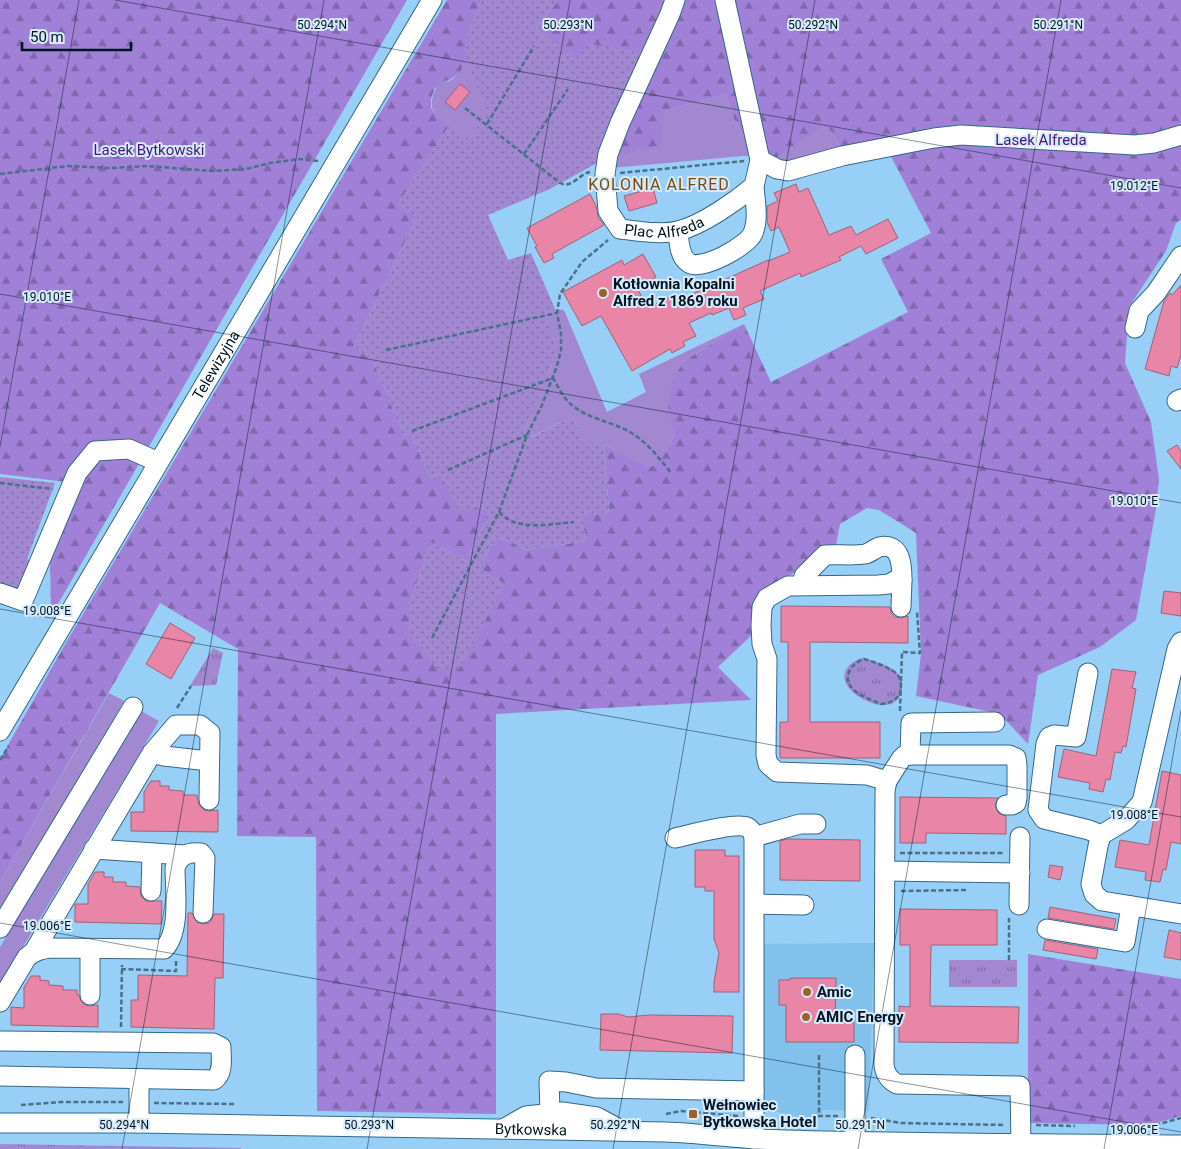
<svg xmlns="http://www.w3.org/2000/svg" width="1181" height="1149" viewBox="0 0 1181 1149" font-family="Roboto,sans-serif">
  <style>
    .built { fill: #83c1ed }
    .grass { fill: #a288d0 }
    .forest { fill: url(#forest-firs) }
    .park { fill: url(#park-tufts) }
    .garden { fill: url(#garden-dots) }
    .building { fill: #e985a6; stroke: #9e6375 }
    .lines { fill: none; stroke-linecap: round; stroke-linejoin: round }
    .minor-casing { stroke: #33688b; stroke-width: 21 }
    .path { stroke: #4a708a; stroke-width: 2.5; stroke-dasharray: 5 2.5; stroke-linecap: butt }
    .minor { stroke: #fff; stroke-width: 19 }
    .ticks { fill: none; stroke: #011422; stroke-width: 1; stroke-opacity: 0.45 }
    .poi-dot { fill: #9e6026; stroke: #d5ebfb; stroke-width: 2 }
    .labels { text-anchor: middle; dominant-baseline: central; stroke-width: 4; stroke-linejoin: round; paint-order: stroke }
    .park-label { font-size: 15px; fill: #47167c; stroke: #d5ebfb }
    .street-label { font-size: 15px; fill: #011422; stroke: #d5ebfb }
    .poi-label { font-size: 15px; font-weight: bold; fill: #011422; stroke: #d5ebfb; text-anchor: start }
    .neighbourhood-label { font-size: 16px; letter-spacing: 1px; fill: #7e470d; stroke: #d5ebfb }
    .ticks-label { font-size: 12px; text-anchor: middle; fill: #011422; stroke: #d5ebfb; stroke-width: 4; stroke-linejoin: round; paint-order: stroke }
  </style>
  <defs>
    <pattern id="forest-firs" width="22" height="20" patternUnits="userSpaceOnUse" patternTransform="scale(1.25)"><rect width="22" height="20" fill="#a181d7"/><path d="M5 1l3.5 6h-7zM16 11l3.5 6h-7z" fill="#8168ae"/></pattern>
    <pattern id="park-tufts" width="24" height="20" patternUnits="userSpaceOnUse" patternTransform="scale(1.25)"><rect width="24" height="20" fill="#a288d0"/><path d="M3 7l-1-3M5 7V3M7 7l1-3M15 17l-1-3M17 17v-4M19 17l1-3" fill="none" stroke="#826ea8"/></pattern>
    <pattern id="garden-dots" width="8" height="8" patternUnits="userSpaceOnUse" patternTransform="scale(1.25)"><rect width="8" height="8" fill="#a288d0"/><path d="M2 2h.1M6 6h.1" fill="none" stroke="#826ea8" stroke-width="1.8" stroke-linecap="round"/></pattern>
  </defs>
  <rect width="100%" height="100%" fill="#97cff6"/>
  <path class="built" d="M874,943L869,1111L823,1110L820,1118L816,1120L804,1119L762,1108V944Z"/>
  <path class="grass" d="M465,60L488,110L470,139C455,130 425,118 433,96C435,90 436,86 441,83C446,80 443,83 449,81C458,77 461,69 465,60Z
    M726,94L733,117L754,155L612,168V156L664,111Z
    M823,127L834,133L841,152L793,167L767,159Z
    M555,309L564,310L607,412L646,392L639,374L744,324L684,361L672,421L674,435L667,450L653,466L640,463L627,458L604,443L583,444L573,416L531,437L523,433L551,368L554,340L544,316Z
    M109,693L124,701L0,911V882Z
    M141,711L159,721L0,985V947Z"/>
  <path class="forest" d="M0,0H407L51,616L50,556L83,484L0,474Z
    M447,0H481L465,43V60L460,73L449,80L443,82L435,88L431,99V108L438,118L449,126L398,204L417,217L354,346L374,363L404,436L411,434L430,478L440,474L478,507L489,511L466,561L431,542L409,605V630L505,584L479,569L496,538L512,542L525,550L586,541L581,515L609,512L604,443C620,454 634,462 653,466L667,450L674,435L668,405L672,381L684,361L744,324L771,382L908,312L881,259L931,233L884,143L841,152L834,133L823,127L803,139L777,157L767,159L731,0H1181V220L1176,223L1166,251L1129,307L1125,363L1151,422L1159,479L1156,509L1136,620L1100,647L1038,675L1028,744L1000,714L916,696L921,654L916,533L879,510L867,508L840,524L836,545L768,590L755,632L718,667L751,700L496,714V1114L317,1111L316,837L237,836L238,649L160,603L0,882V759L67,641Z
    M556,0H666L646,53L574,60L536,28L557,2Z
    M674,0H720L754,155L733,117L726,94L664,111L660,146L612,156Z
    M1028,954L1181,979V1116L1149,1125L1028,1123Z"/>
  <path class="park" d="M213,648L223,653L216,685L190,686Z
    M861,658C870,659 894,667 899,675C901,680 900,686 901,691C901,696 898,700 893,703C872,714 817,677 861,658Z
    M949,960H1017V987H949Z
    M0,1144L241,1148V1149H0Z"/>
  <path class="garden" d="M481,0H556L558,1L536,28L574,60L589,44L646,53L597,163L550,189L488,215L508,260L531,253L555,309L545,316C548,324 553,333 554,342C557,367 533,409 523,433L532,437L573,416L583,443H604L609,512L582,515L586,541L525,550L512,542L496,538L479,569L505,584L459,669L437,670L409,630V605L431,542L466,561L489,511L478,507L460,513L440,474L430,478L411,435L404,437L374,363L354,346L417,217L397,205L449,126L470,139L487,110L465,60V43Z
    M0,477L55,483L27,559L32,562L16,592L0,588Z"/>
  <path class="building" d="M460,84L470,92L455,110L445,102Z
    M796,184L799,192L808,188L829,235L851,226L856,235L888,219L898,238L866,254L861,246L839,257L841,260L801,277L800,273L760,291L764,299L743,308L746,315L734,320L729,308L712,315L711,313L689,323L696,336L683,342L685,346L672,353L670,349L632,371L601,316L582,326L563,292L622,260L624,265L643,254L656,277L637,288L648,308L670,297L673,302L701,290L700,287L714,281L715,284L768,260V261L790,252L779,227L771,231L767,222V206L778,201L774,193Z
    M653,188L657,203L629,211L624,196Z
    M590,194L596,206L598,217L604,225L552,254L554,258L544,263L535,247L537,246L527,228Z
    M1181,285V355L1177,368L1171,366L1169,376L1145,369L1164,301L1170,293L1172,295Z
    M1177,445L1181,451V469L1167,451Z
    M1164,591L1181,593V616L1161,613Z
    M781,606L890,607L891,613L895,617L901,618L908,616V643L810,642V722H880V758H780V722H788V642H781Z
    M170,623L195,638L171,679L146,664Z
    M1112,669L1136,672L1132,688L1136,689L1126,747L1123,746L1121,753L1115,752L1110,780L1106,779L1103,792L1089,789L1090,783L1058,777L1064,749L1096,756Z
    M1162,771L1181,775V844L1171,842L1166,870L1163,869L1160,882L1145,880L1146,872L1115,867L1120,840L1149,845Z
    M151,781H160V786H169V790L183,791V795H197L199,805L204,810L209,811L218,810V832L131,831V812H144V792Z
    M900,797L998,798L995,805L997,811L1000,814L1006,816V834L926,833V843H900Z
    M787,839L860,840V881L780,880V841Z
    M695,850H725V856H739V992H714V982L719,953L714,939V891H705V887H695Z
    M1050,865L1063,867L1060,880L1048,877Z
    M95,872H104V877H113V882H126V886L140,887L141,896L146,901H162L161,924L75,922V904H88V884Z
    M1050,907L1116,919L1114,929L1048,918Z
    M900,909L997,910V945H931L930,1006L1019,1007L1018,1043L899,1042V1006L910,1007V945H900Z
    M188,913H192L197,922L203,924L209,923L212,919L214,914H224L223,978H215L214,1029L131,1027V1000H138V975L187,976Z
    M1169,930L1181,933V960L1164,957Z
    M1045,940L1098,949L1096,959L1043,950Z
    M31,976H40V980L49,981V985L63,986V990H77V995H79L81,1001L85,1005L90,1006L98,1005V1027L11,1025V1007L24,1008V987Z
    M790,978H836L835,1022H854V1042H786V1005H779V980H790Z
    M601,1014H619L628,1017L649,1015L733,1016L732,1053L600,1050Z"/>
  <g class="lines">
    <g class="minor-casing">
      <g id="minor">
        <path id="s1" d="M675,0L670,14L620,123L608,154L605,174L608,211L620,229C639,231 659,235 678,231C702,225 735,202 754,186L760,160L725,0"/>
        <path d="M760,160L777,169L788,171L842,156L934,138L961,135L1135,145L1154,143L1181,135"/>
        <path d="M678,231C679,241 679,257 689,263C702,271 748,246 753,233C759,219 755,201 754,186"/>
        <path d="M1135,328L1139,311L1156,293L1181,256"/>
        <path d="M1177,401L1181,399"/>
        <path d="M802,586L804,576L825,555C837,554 853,556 865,554C870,553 874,549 879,547C901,542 902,565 902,580L898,579L889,584L878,585L788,586L767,598L762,607L761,625L762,644L767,659L766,755L768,764L777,772L867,775L887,781L885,791L884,1065C885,1073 889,1080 897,1084L1020,1086L1021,1144"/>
        <path d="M0,593L23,601L77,473L95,451L129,449L158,462"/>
        <path d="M901,607L902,580"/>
        <path d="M1181,642L1177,649L1142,802L1126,820L1101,835L1098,846L1091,884L1094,894L1102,901L1181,914"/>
        <path d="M1088,673L1076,737L1054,735L1049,737L1046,744L1038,810L1044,819L1089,830L1101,835"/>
        <path id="s2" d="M0,731L432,0"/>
        <path d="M152,753L164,756L209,761"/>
        <path d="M910,755L911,723L995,722"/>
        <path d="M887,781L901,759L905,755H1009L1016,758L1017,766V798L1016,803L1012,805H1006"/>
        <path d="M754,837L800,824H816"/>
        <path d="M675,838C689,835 735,822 747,827C751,829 753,833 754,837V1139"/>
        <path d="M94,849L184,855"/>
        <path d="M885,871L1020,873"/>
        <path d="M151,891L152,853"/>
        <path d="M755,904L804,905"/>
        <path d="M1019,905L1020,837"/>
        <path d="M0,928L133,707"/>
        <path d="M1047,929L1125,942L1131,906"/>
        <path d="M33,953L152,753L176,725H200L210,733L209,800"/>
        <path d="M90,995V949"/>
        <path d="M0,1002L27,957C34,951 41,949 50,948L164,949C181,931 175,891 175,868C179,855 188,852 201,853L205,858L203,913"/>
        <path d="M0,1041L213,1043L221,1047C221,1058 224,1073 214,1080L0,1076"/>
        <path d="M550,1112L549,1081L566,1082L596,1088L754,1091"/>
        <path id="s3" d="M0,1123H139L665,1132C696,1133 726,1137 756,1139C898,1144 1039,1143 1181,1145"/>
        <path d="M139,1123V1079"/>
        <path d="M503,1129L526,1116L562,1112L597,1117L623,1131"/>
        <path d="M855,1149V1055"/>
      </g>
    </g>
    <path class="path" d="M465,108L560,183C572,189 579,174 590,172
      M487,124L534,46
      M524,154L568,89
      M620,173L744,161
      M0,174L68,166L112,168L147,166L213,171L246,169L270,163L299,159L319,161
      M386,350L557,313
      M412,431L553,378C558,386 564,400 573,406C592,421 617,422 636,436C650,446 661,460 671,473
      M448,470L527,435
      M0,483L53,489
      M499,512C517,532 550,524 574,522
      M432,638L499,512L527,435L542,405L557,366L561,350V333L557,313L560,294L582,262L608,240
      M864,659C874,662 889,667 897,674C899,676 901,681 901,685C901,698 894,702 881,704C868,698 842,691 849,672C852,665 857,662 864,659Z
      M177,708L191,686
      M900,711L902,652L920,653L917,612
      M0,760L9,746
      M900,853H1005
      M901,891L968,890
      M1009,960V918
      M121,969L176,971V961
      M121,1027L122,965
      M819,1055V1116H838
      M154,1103L234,1104
      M21,1105L61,1102H123
      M666,1114L681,1111L739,1116
      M871,1118L901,1123L1005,1125
      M1036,1125L1075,1126
      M1148,1127L1181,1118"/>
    <use href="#minor" class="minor"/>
  </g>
  <path class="ticks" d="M115,0L1181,188M0,294L1181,503M0,447L79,0M0,609L1181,817M0,923L1181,1132M122,1149L324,0M367,1149L570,0M613,1149L815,0M858,1149L1061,0M1104,1149L1181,710"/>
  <g class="poi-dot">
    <circle cx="603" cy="293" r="5"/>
    <circle cx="807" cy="992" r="5"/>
    <circle cx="806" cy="1017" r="5"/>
    <rect x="688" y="1109" width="10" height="10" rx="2.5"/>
  </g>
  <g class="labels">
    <g class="park-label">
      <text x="1041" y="140">Lasek Alfreda</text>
      <text x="149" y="150">Lasek Bytkowski</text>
    </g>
    <g class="street-label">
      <text stroke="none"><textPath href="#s1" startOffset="292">Plac Alfreda</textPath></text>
      <text stroke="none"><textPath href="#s2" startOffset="425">Telewizyjna</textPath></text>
      <text stroke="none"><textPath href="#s3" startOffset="531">Bytkowska</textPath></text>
    </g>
    <g class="poi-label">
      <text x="613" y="284">Kotłownia Kopalni<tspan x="613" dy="17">Alfred z 1869 roku</tspan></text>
      <text x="817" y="992">Amic</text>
      <text x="816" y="1017">AMIC Energy</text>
      <text x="703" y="1105">Wełnowiec<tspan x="703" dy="17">Bytkowska Hotel</tspan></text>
    </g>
    <g class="neighbourhood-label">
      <text x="659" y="184">KOLONIA ALFRED</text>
    </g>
  </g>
  <g class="ticks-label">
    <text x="322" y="29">50.294°N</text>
    <text x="568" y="29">50.293°N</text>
    <text x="1058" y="29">50.291°N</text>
    <text x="813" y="29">50.292°N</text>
    <text x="1134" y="190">19.012°E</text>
    <text x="47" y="301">19.010°E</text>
    <text x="1134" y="505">19.010°E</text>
    <text x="47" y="615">19.008°E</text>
    <text x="1134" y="819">19.008°E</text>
    <text x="47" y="930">19.006°E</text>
    <text x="124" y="1129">50.294°N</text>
    <text x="369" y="1129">50.293°N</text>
    <text x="615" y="1129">50.292°N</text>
    <text x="860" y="1129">50.291°N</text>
    <text x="1134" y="1134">19.006°E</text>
  </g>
  <path d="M22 42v8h109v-8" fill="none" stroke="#011422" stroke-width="2.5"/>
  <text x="30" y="42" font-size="15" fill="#011422" stroke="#d5ebfb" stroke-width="4" paint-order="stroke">50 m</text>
</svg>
